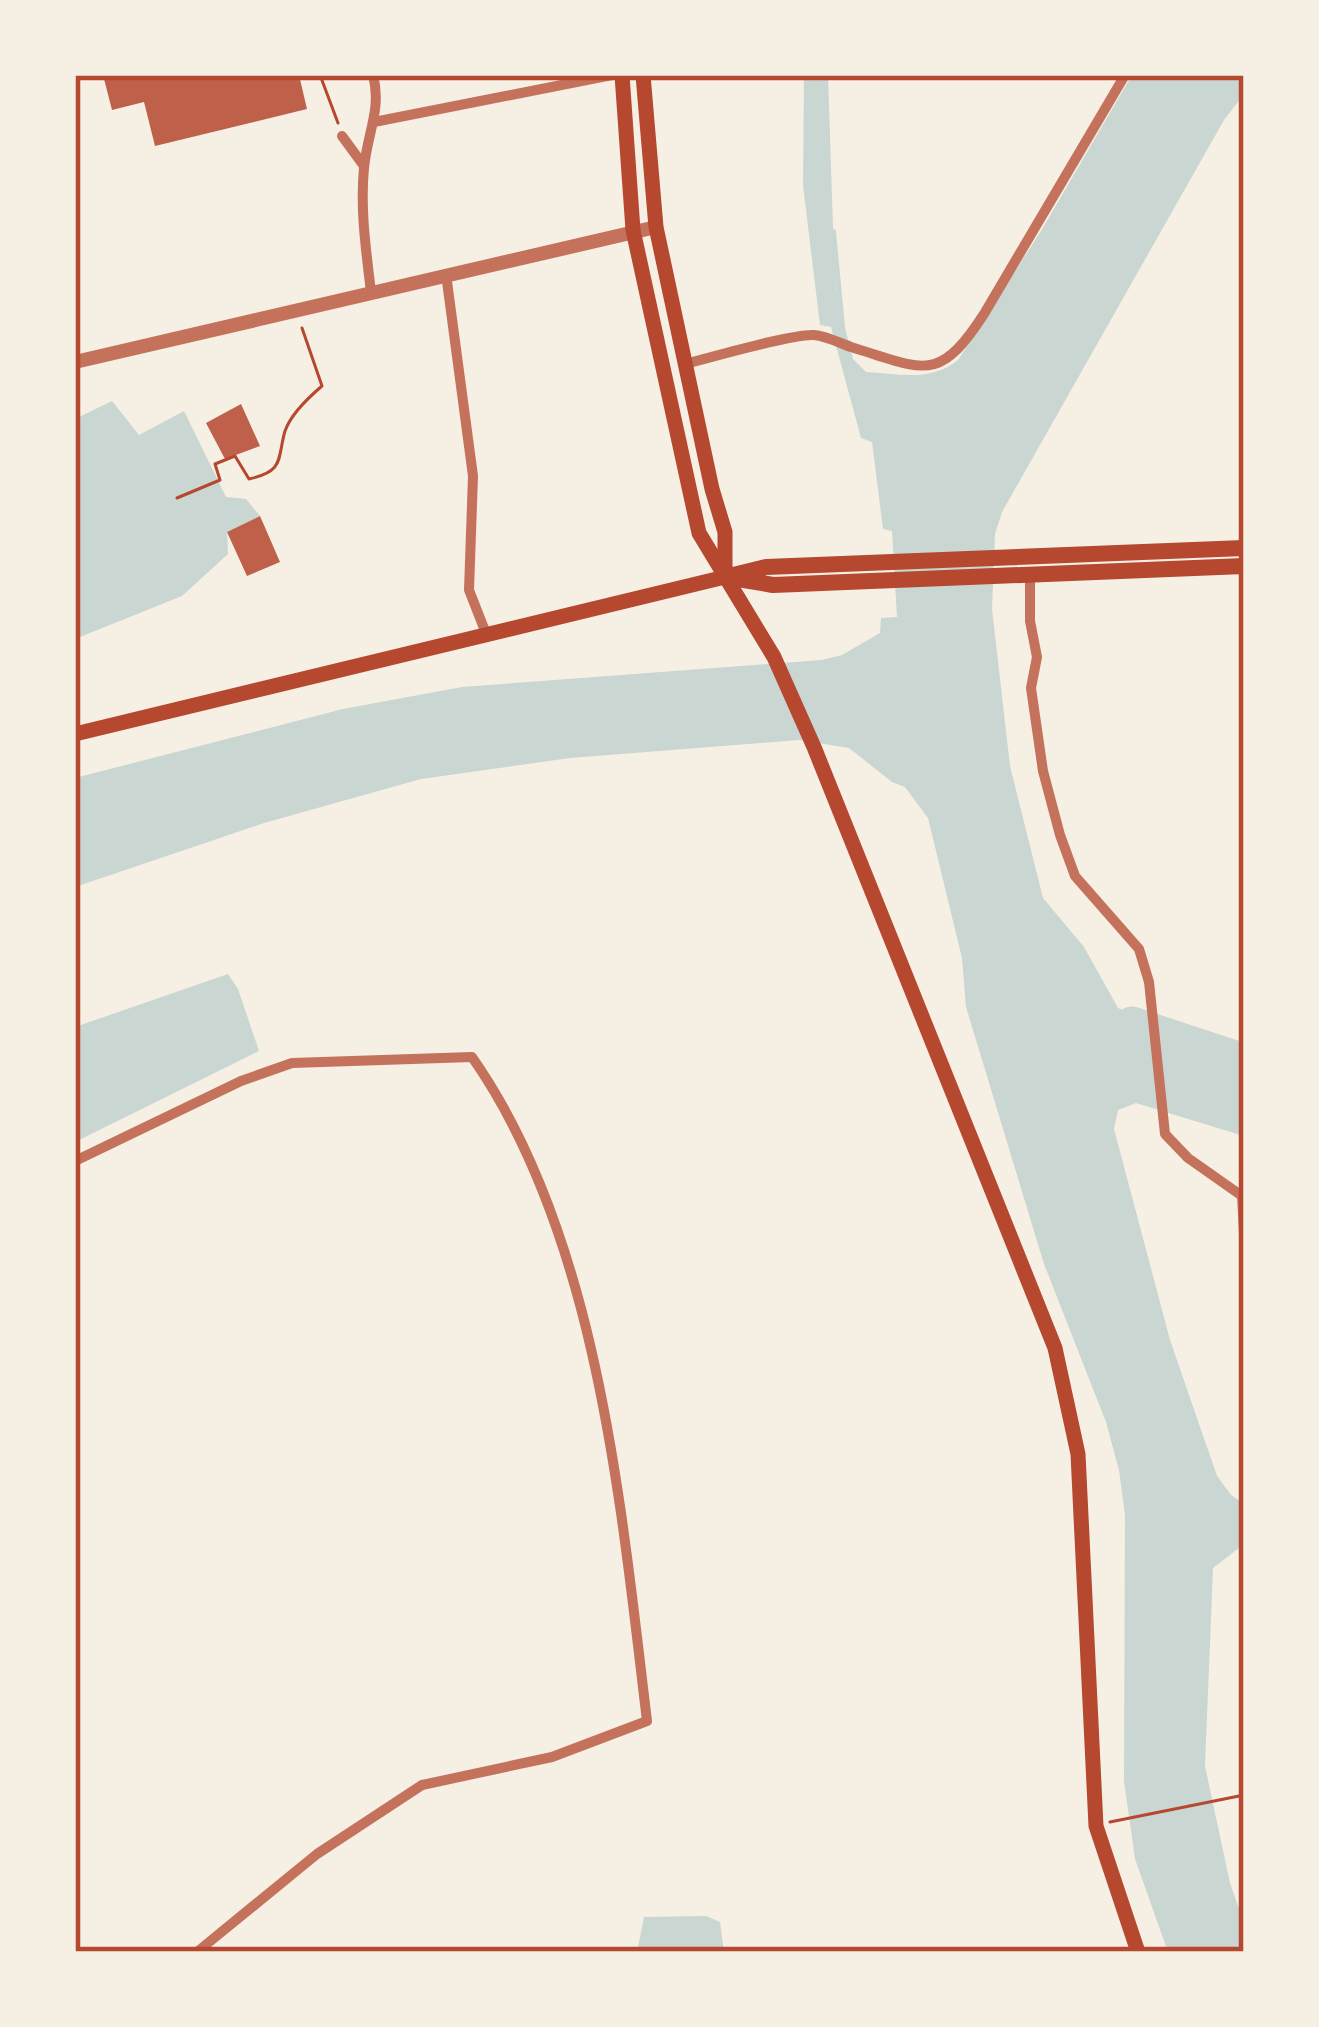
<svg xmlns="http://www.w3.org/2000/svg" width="1319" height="2027" viewBox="0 0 1319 2027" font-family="Commissioner,sans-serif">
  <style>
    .water { fill: #c9d6d2 }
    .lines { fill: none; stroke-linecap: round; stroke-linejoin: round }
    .stream { stroke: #c9d6d2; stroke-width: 6 }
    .river { stroke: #c9d6d2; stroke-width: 33 }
    .building { fill: #bf614a }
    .path { stroke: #b5482f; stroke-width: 3 }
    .minor { stroke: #c5725c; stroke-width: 10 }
    .tertiary { stroke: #c5725c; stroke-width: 14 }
    .secondary { stroke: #b5482f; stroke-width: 15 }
    .primary { stroke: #b5482f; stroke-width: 16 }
    .neatline { fill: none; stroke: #b5482f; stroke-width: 4.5 }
  </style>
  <rect width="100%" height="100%" fill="#f6efe4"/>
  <path class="water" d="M804,75H828L835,288L853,359L866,372C898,374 931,382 958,360L1041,231L1132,75H1244V94L1224,120L1002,512L995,534L992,609L1010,766L1043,898L1084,947L1118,1008L1172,1030L1173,1040L1244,1055V1136L1136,1103L1118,1110L1114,1129L1170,1340L1217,1476L1231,1495L1244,1504V1544L1213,1568L1205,1766L1230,1883L1244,1923V1952H1168L1135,1859L1124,1781L1125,1515L1119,1470L1106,1422L1044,1264L966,1007L962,958L928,818L905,787L892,782L849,748L799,740L570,758L421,779L264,823L75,887V778L343,709L462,687L822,660L842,655L880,633L881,618L897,617L892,531L883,529L872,442L861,438L831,327L820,325L803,185Z
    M112,401L139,435L184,411L226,497L246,499L260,516L227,532L228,554L182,596L75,639V419Z
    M228,974L238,989L259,1051L75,1142V1027Z
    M706,1916L720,1922L724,1952H637L644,1917Z"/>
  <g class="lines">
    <path class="stream" d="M833,232L842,327"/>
    <path class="river" d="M1132,1023L1244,1060"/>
  </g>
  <path class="building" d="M103,75H299L307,109L155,146L144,102L112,110Z
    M241,404L260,446L225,459L206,423Z
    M260,516L280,562L247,576L227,532Z"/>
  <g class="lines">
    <path class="path" d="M320,75L338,123
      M177,498L220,480L215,464L235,456L249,479C285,471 277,459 285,431C291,414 309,397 322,386L302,328
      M1110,1822L1244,1795"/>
    <path class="minor" d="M374,122L612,75
      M342,136L364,166
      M446,274L473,476L469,590L487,636
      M371,292C366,250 360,209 364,168C367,134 382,109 373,75
      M685,364C713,357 791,334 814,335C826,336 840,343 851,347C924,369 938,385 984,314L1125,75
      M1030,573V621L1037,657L1031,688L1043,771L1060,835L1075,876L1139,949L1149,982L1165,1134L1188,1158L1242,1196L1244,1233
      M75,1161L241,1081L292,1063L472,1057C598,1237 621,1506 647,1721L552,1757L422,1785L317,1854L197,1952"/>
    <path class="tertiary" d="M75,362L656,227"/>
    <path class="secondary" d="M622,75L633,230L699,533L774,657L814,747L1055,1348L1078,1454L1096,1826L1138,1952
      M643,75L656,227L712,489L725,532V574
      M75,734L725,577"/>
    <path class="primary" d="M725,577L766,567L1244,548
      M732,578L773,585L1244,566"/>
  </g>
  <rect width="1319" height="2027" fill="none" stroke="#f6efe4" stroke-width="156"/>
  <rect x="78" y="78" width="1163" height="1871" class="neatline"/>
</svg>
